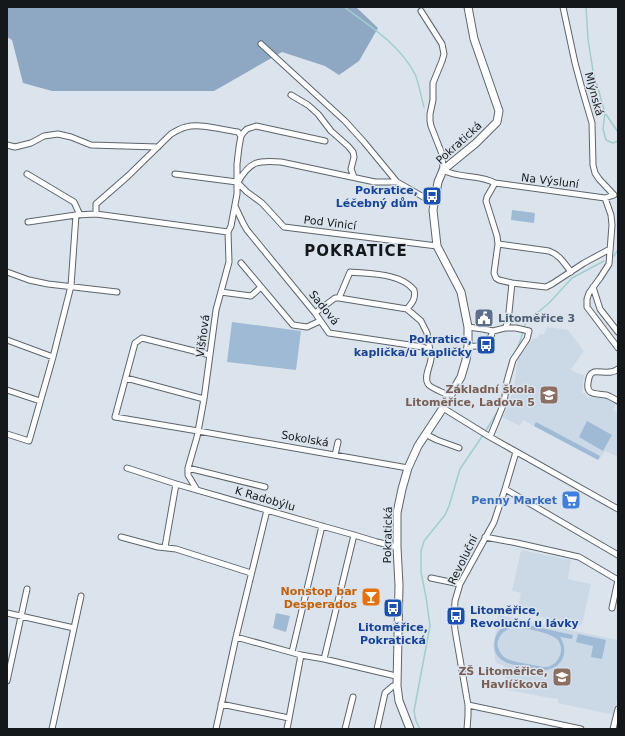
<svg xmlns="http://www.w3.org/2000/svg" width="625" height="736" viewBox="0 0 625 736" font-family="'DejaVu Sans',sans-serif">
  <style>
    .built { fill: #cbd9e7 }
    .green { fill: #9fbad5; fill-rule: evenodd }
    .forest { fill: #8ea8c3 }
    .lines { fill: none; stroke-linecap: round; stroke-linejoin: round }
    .stream { stroke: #a0cece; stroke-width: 1.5 }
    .street-casing { stroke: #5d646b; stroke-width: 7 }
    .secondary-casing { stroke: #5d646b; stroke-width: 9 }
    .street { stroke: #fff; stroke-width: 5 }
    .secondary { stroke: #fff; stroke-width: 7 }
    .labels { text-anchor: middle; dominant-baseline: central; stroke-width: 3; stroke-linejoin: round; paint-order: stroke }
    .street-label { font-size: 11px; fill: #15181b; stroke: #dbe4ec }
    .transit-label { font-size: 11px; font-weight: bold; fill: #164399; stroke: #dbe4ec; text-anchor: end }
    .service-label { font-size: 11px; font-weight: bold; fill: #4e5e75; stroke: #dbe4ec; text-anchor: start }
    .education-label { font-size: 11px; font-weight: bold; fill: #785e54; stroke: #dbe4ec; text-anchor: end }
    .shop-label { font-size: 11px; font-weight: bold; fill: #366cbe; stroke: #dbe4ec; text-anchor: end }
    .food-label { font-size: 11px; font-weight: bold; fill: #c56008; stroke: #dbe4ec; text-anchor: end }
    .district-label { font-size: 15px; font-weight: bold; letter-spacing: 1px; fill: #15181b; stroke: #dbe4ec }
  </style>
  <rect width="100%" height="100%" fill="#dbe4ec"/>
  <path class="built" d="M547,327L568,330L584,351L571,369L574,372L584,375L582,393H584L588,397L608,399L616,404L613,410L618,413V457L605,451L599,460L523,420L520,426L502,417L507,408L514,387L518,358L533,339L537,338L540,334L543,335Z
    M521,550L571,560L568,579L591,584L582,625L517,612L521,593L512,591Z
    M499,615L618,640V693L614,715L558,703V699L556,698L555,699L508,690L503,665L496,663L493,646Z"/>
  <path class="green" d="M512,210L535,213L534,223L511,220Z
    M232,322L301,331L296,370L227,362Z
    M587,421L612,435L603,451L579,437Z
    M536,422L600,456L598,460L534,426Z
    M276,613L290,616L286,632L273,628Z
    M519,623L573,635L572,639L560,637C568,648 565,665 550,669C543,672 534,669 526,667C514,665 500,664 495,651C494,646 494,641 496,636C500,626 509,624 519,623ZM513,627C522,627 551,633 557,639C567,650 557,668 543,667C538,666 532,665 528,664C517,662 503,661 499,650C497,646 497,642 499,638C502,632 507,629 513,627Z
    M578,634L606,640L602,659L591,657L593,646L576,642Z"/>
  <path class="forest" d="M7,7H356L378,28L359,61L339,75L325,66L282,52L214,91H52L23,83L12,40L7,37Z"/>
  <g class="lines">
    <path class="stream" d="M344,7C370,26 399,44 415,74C419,83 421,97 424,107
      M586,7L588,39L593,71L605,113L618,132
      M605,113L603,129L606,140L613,143L618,141
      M614,256L618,250
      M524,328L526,322L549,303L572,278L604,261
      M513,356L518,347L523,332
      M501,404L505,380
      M485,432L498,411
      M420,729L416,721L414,711L430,626L426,597L421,572V551L424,541L445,515L449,506L460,469L483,435"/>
    <g class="street-casing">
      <path id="street" d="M421,11L442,44L444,54L442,61L433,83V100L430,114V121L431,126L442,154L443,170C459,179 479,174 495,183L605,198L614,195L599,179L595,173L593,165L592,123L582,89L575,63L563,7
        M261,44L345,121L364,142L397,182L434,203
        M291,95L308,105L318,114L331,131L348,146L353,152L354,157L351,169L354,177
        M7,145L15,147L31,143L44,136L58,134L71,137L91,145L158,147
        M27,174L74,202L80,215
        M175,174L237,182
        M237,182L247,192L262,203L284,227L437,246
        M238,182C250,161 258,160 281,162L375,182H397
        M495,183L487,197L486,201L497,236L498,244L494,273L496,278L499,280L512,283L546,287L552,284L584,263L610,249
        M605,198L611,215L612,225L609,264L600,278L589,293L587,299V307L618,348
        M235,206L243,223L247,230L315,313L329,333L423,347C442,354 421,372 428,384C430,388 445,393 450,396
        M96,214V204L128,176L171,134C176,131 181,128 186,127C200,123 223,130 238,132L241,136
        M28,222L76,215L96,214L228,232
        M498,244L549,251C560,255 564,263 571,272
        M241,263L293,325L307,327L320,321
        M7,272L29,280L48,284L117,292
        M593,287L600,309L618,332
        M221,292L251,296L261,287
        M339,298L350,272C370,274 401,273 414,290C416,299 412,303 407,309
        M315,313L335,298H339L407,309L421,321L427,333L430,351
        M468,327L483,329L493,331L505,328L508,322L512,283
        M7,340L53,357
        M468,346C483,347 488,346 493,331
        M210,355L142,338L135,343L115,417L198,431L408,468
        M618,369C611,375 602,371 594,372C589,374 589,378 588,383C586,396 597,393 606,395C610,396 614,399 618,401
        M126,378L204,399
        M7,390L40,401
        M443,408L490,437L618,509
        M7,434L29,441L53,357L71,286L76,215
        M425,434L437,440L459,448
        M490,437L504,403L507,381L513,360L527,339L529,331L516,328H505
        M335,455L338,442
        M127,468L176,484L322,526L354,535L377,542L397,547
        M188,468L265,487
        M505,489L618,555
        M197,490L188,475V468L197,437L204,399L216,310L229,262L228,232L231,226L237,194V164L239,147L241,136L244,132L247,129L256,126L325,141
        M121,537L158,547L176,549L251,573
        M485,537L517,543L579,557L618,580
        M165,547L176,484
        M431,578L460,584
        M612,608L618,580
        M7,613L74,628
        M236,637L301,655L324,659L396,676
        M292,652L322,526
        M324,659L354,535
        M7,681L27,589
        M221,704L289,718
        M468,705L581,729
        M52,729L81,596
        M216,729L236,637L267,510
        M287,729L301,655
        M345,729L353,697
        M377,729L385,693L393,686H397
        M467,729L468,716V705L455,630L454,620L455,601L460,584L494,522L505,489L516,452
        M613,729L618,709"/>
    </g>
    <g class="secondary-casing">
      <path id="secondary" d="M410,729L399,701L397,686L399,585L397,547V513L402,489L408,468L418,446L443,408L461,377L466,360L468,346V327L461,292L437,246L433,210L438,182L443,170L476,143L497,122L499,111L474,39L468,7"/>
    </g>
    <use href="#street" class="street"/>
    <use href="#secondary" class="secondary"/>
  </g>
  <defs>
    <g id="bus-square" transform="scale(1)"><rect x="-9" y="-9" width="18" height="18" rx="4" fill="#1a4fb4" stroke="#dbe4ec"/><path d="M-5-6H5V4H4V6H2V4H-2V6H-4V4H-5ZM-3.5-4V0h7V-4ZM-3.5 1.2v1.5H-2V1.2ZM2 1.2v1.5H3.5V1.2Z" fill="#fff"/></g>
    <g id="civic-square" transform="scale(1)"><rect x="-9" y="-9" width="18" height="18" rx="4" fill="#5c6f8a" stroke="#dbe4ec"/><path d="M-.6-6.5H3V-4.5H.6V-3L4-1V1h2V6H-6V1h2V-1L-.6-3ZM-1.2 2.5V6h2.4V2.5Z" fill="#fff"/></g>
    <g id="school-square" transform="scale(1)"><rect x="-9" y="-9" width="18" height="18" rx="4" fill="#8d6e63" stroke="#dbe4ec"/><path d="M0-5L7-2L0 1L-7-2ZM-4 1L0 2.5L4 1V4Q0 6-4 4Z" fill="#fff"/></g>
    <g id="supermarket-square" transform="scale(1)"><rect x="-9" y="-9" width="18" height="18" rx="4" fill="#3f7fe0" stroke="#dbe4ec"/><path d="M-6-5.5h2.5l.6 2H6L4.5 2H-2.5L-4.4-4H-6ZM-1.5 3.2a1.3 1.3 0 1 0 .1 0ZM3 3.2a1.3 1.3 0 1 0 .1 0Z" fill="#fff"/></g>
    <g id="bar-square" transform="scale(1)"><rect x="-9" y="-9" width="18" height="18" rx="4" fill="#e8710a" stroke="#dbe4ec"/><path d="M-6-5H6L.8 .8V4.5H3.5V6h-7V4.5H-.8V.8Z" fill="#fff"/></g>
  </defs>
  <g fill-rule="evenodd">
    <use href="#bus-square" x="432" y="196"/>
    <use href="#civic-square" x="484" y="318"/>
    <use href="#bus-square" x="486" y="345"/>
    <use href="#school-square" x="549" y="395"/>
    <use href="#supermarket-square" x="571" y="500"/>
    <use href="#bar-square" x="371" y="597"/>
    <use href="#bus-square" x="393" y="608"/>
    <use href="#bus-square" x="456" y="616"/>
    <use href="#school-square" x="562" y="677"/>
  </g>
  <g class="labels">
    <g class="street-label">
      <text transform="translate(594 94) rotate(75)">Mlýnská</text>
      <text transform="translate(459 143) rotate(-42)">Pokratická</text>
      <text transform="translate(550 181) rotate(7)">Na Výsluní</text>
      <text transform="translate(330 223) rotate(7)">Pod Vinicí</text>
      <text transform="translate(324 308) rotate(51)">Sadová</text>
      <text transform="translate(203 336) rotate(-82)">Višňová</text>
      <text transform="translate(305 439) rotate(10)">Sokolská</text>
      <text transform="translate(265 499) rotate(16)">K Radobýlu</text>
      <text transform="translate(388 535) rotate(-89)">Pokratická</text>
      <text transform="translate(463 560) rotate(-64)">Revoluční</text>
    </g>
    <g class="transit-label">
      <text x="418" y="190">Pokratice,<tspan x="418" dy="13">Léčebný dům</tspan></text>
      <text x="472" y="339">Pokratice,<tspan x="472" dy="13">kaplička/u kapličky</tspan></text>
      <text x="470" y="610" text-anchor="start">Litoměřice,<tspan x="470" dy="13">Revoluční u lávky</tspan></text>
      <text x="393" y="627" text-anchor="middle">Litoměřice,<tspan x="393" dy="13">Pokratická</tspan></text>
    </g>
    <g class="service-label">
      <text x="498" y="318">Litoměřice 3</text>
    </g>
    <g class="education-label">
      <text x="535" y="389">Základní škola<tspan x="535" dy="13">Litoměřice, Ladova 5</tspan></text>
      <text x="548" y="671">ZŠ Litoměřice,<tspan x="548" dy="13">Havlíčkova</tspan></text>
    </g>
    <g class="shop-label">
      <text x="557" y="500">Penny Market</text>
    </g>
    <g class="food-label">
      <text x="357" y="591">Nonstop bar<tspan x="357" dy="13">Desperados</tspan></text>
    </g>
    <g class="district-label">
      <text x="356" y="251">POKRATICE</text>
    </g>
  </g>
  <rect width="625" height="736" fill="none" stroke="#15181b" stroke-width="16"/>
</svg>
